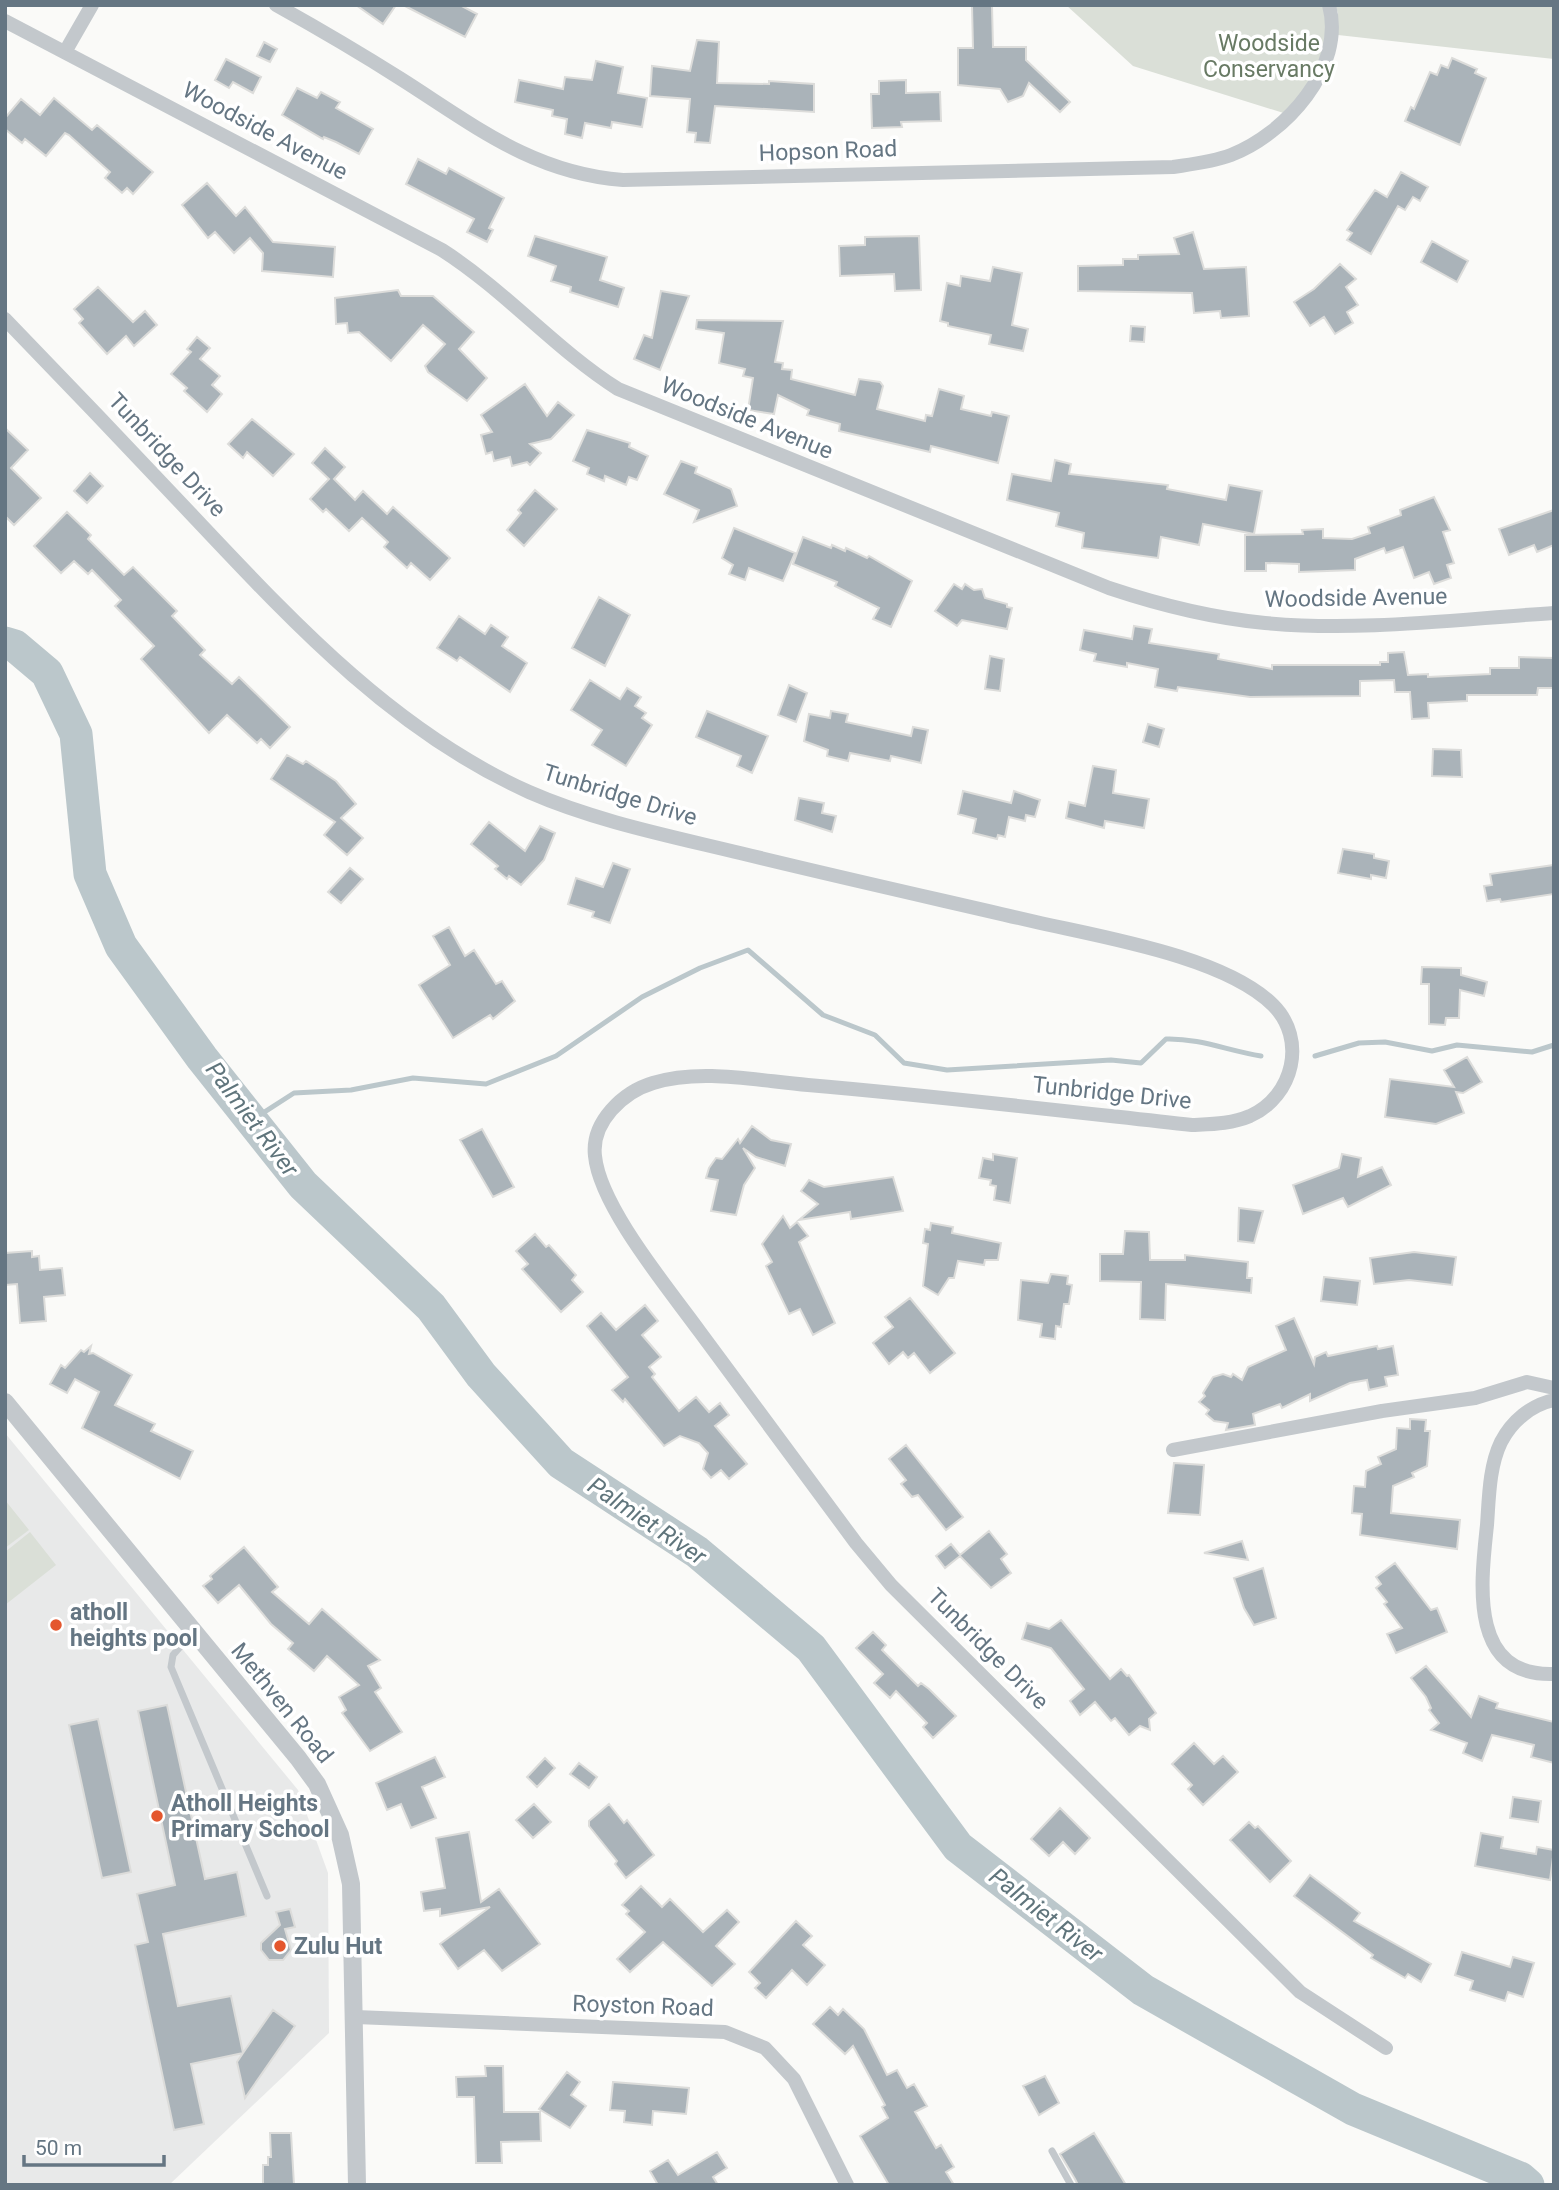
<svg xmlns="http://www.w3.org/2000/svg" width="1559" height="2190" viewBox="0 0 1559 2190" font-family="Roboto,sans-serif">
  <style>
    .built { fill: #e8e9e9 }
    .green { fill: #dadfd7 }
    .lines { fill: none; stroke-linecap: round; stroke-linejoin: round }
    .stream { stroke: #bbc7cb; stroke-width: 5 }
    .river { stroke: #bbc7cb; stroke-width: 33 }
    .building { fill: #aab3b9; stroke: #dcdcda; stroke-width: 2 }
    .service { stroke: #c3c8cc; stroke-width: 7 }
    .minor { stroke: #c3c8cc; stroke-width: 14 }
    .tertiary { stroke: #c3c8cc; stroke-width: 18 }
    .poi-dot { fill: #e4572e; stroke: #fff; stroke-width: 2.5 }
    .labels { text-anchor: middle; dominant-baseline: central; stroke-width: 7; stroke-linejoin: round; paint-order: stroke }
    .park-label { font-size: 23px; fill: #687a64; stroke: #fff }
    .street-label { font-size: 23px; fill: #657683; stroke: #fff }
    .poi-label { font-size: 23px; font-weight: bold; fill: #657683; stroke: #fff; text-anchor: start }
    .water-label { font-size: 24px; font-style: italic; fill: #60757c; stroke: #fff }
  </style>
  <rect width="100%" height="100%" fill="#fafaf8"/>
  <path class="built" d="M5,1433L298,1790L328,1873L329,2033L169,2185H5Z"/>
  <path class="green" d="M1066,5H1329L1327,54L1290,115L1133,66Z
    M1335,5H1554V59L1338,35V13Z
    M5,1500L29,1530L5,1548Z
    M30,1532L56,1565L5,1605V1552Z"/>
  <g class="lines">
    <path class="stream" d="M1315,1056L1359,1043L1385,1042L1432,1051L1457,1045L1532,1052L1554,1045
      M252,1120L294,1093L351,1090L413,1078L486,1084L556,1056L642,997L700,968L748,950L823,1015L875,1035L904,1063L947,1070L1111,1060L1141,1063L1166,1039C1199,1038 1229,1051 1261,1056"/>
    <path class="river" d="M5,643L15,646L47,673L76,734L90,874L121,946L202,1058L303,1185L431,1307L481,1375L561,1463L697,1552L811,1648L958,1847L1143,1990L1353,2109L1520,2178L1528,2185"/>
  </g>
  <path class="building" d="M356,5H396L383,24Z
    M403,5H460L477,14L465,37Z
    M972,6H992L993,47H1026V60L1070,102L1060,112L1029,83L1023,96L1008,102L1000,89L958,85V48H973Z
    M697,40L719,42L717,83L769,84V81L814,84V112L715,106L710,143L695,142L696,133L687,132L690,99L650,96L652,66L690,71Z
    M264,42L277,49L270,62L257,56Z
    M1452,58L1477,69L1475,73L1486,78L1460,145L1405,121L1411,107L1414,109L1430,72L1437,75L1441,65L1448,68Z
    M226,59L261,77L253,93L233,82L229,88L215,80Z
    M596,61L623,67L618,93L647,98L642,127L612,122L611,128L585,123L582,138L565,134L567,119L552,116L553,110L515,102L519,80L563,89L565,77L592,80Z
    M906,80V93L940,92L941,121L901,122L902,127L872,128L871,94H879V81Z
    M297,88L317,98L321,92L340,102L336,108L373,129L359,154L336,142L324,137L323,139L282,115Z
    M54,98L92,130L97,125L153,172L133,194L127,188L122,193L105,178L110,172L69,135L65,133L46,156L25,139L22,143L5,129V118L21,99L40,115Z
    M418,159L446,174L449,168L504,198L489,228L493,230L487,242L467,232L474,219L406,184Z
    M1401,172L1428,187L1420,201L1413,197L1405,210L1398,206L1371,254L1347,240L1352,233L1347,230L1375,190L1387,197Z
    M207,183L236,216L245,207L273,242L335,247L333,277L262,271L263,253L250,238L234,253L215,232L208,238L182,205Z
    M1193,232L1204,269L1246,267L1249,316L1221,318L1220,311L1194,313L1192,293L1078,291V266L1123,265V259H1138V255L1179,254L1174,238Z
    M535,236L607,257L600,280L624,288L618,307L570,292L571,287L551,281L556,266L528,256Z
    M919,236L921,290L895,291L894,274L840,276L839,246L865,245V237Z
    M1432,241L1468,261L1457,282L1421,262Z
    M1340,264L1356,279L1346,287L1358,305L1347,312L1353,323L1335,334L1324,317L1310,326L1294,302L1314,289Z
    M993,267L1022,273L1012,325L1028,329L1023,351L989,344L991,335L948,326V323L940,321L947,283L960,286L961,276L990,281Z
    M98,287L133,322L145,311L157,325L134,346L126,336L107,354L79,323L83,319L74,309Z
    M398,290L401,296H433L474,332L459,349L487,378L467,401L428,372L425,366L445,344L423,325L391,361L359,332L348,333L347,323L336,324L335,298Z
    M661,291L689,296L660,370L634,359L644,335L652,338Z
    M697,320L783,321L775,362L783,363L782,369L792,370L791,379L855,395L859,379L880,382L883,386L877,409L925,421L926,415L932,416L939,389L964,396L961,409L991,416L992,412L1009,416L998,463L931,446L930,452L839,431L840,424L807,415L809,410L778,395L774,414L748,410L753,378L743,376L745,369L719,363L724,333L696,329Z
    M1131,326L1145,327L1144,342L1130,341Z
    M197,337L210,348L200,359L220,376L212,385L222,394L207,412L184,391L187,388L171,374L191,352L187,349Z
    M525,384L547,416L558,402L574,415L551,439L530,444L541,453L530,465L527,462L512,466L510,457L494,461L492,452L486,454L481,435L492,432L481,415Z
    M252,419L294,454L273,476L247,452L243,458L228,444Z
    M5,428L28,450L11,468L41,498L14,525L5,516Z
    M587,430L630,443L629,447L648,456L637,480L629,477L626,485L605,476L604,481L587,474L589,468L573,461Z
    M325,448L345,467L334,479L355,500L363,491L387,514L393,507L450,558L430,580L411,563L407,568L384,547L388,542L362,518L349,531L326,509L323,512L310,499L329,479L312,463Z
    M1055,460L1071,464L1069,474L1168,485L1167,489L1226,500L1229,485L1262,491L1254,534L1203,524L1199,545L1161,537L1158,558L1082,548L1084,533L1056,526L1059,513L1007,500L1012,474L1051,481Z
    M681,461L697,467L695,473L731,489L737,506L694,522L699,510L664,494Z
    M90,473L103,486L87,503L74,491Z
    M535,490L557,509L524,546L507,530L521,513L518,510Z
    M1434,497L1450,530L1443,532L1454,563L1447,565L1451,578L1434,584L1429,572L1414,578L1403,547L1386,553L1384,548L1355,559V570L1299,572V564L1266,563V571H1245V535L1303,534L1302,530L1323,529V538L1352,539L1370,533L1368,527L1401,515L1400,510Z
    M1554,510V545L1537,552L1534,545L1509,555L1499,529Z
    M67,512L91,535L88,539L124,575L133,567L177,611L172,616L205,650L200,655L232,684L239,677L290,727L270,748L261,739L257,743L227,715L209,733L141,659L154,646L115,606L121,600L92,570L88,574L74,561L61,573L34,546Z
    M734,528L795,553L783,581L749,568L745,580L729,574L733,565L722,558Z
    M803,537L831,548L832,545L845,551L846,548L867,558L869,556L912,581L891,627L873,619L879,608L835,586L837,582L793,564Z
    M954,584L962,589L965,584L974,590L982,589L985,598L1007,604V607L1012,608L1007,629L962,620L957,626L935,611Z
    M599,597L630,615L605,666L572,648Z
    M459,616L485,634L491,625L508,637L502,646L527,663L510,692L460,657L457,661L437,648Z
    M1134,626L1152,629L1149,643L1219,654L1218,659L1272,669V665H1380V662H1388V653L1404,652L1408,675L1428,674V677L1490,674V668H1519V657L1554,658V688H1538L1537,695H1467V701L1428,703L1429,718L1412,719L1410,692H1395L1394,680L1360,681V696L1250,697L1178,687L1177,691L1155,687L1158,669L1127,663V667L1094,661L1096,654L1080,650L1084,630L1132,639Z
    M990,656L1004,659L1000,691L985,689Z
    M590,680L620,699L627,688L641,697L635,706L646,713L642,718L652,725L626,766L592,745L602,730L571,710Z
    M789,685L807,693L796,722L778,715Z
    M707,711L768,736L752,773L737,766L741,756L696,737Z
    M831,711L848,714L846,722L911,736L913,727L928,730L921,763L891,756L890,761L850,753L848,761L827,756L828,750L804,741L809,714L830,718Z
    M1148,724L1164,729L1159,747L1143,742Z
    M1433,749L1461,750L1462,777L1432,776Z
    M287,755L303,764L306,761L336,781L356,804L341,818L363,838L347,855L324,835L335,822L271,779Z
    M1093,766L1116,770L1113,793L1149,799L1144,828L1105,821L1104,828L1066,818L1069,802L1085,806Z
    M963,791L1011,803L1014,791L1040,800L1035,817L1026,815L1025,821L1009,817L1005,837L998,835L997,839L973,833L976,819L958,814Z
    M799,798L824,803L822,813L836,816L832,832L795,820Z
    M489,822L525,851L540,826L555,833L544,860L521,885L509,876L507,879L495,869L498,866L471,844Z
    M1343,849L1374,854V858L1389,861L1386,878L1371,875V879L1338,873Z
    M613,863L630,869L610,923L592,917L594,912L568,904L576,878L603,887Z
    M1554,865V894L1501,902L1500,899L1487,901L1484,886L1492,885L1490,874Z
    M350,868L363,879L341,903L328,892Z
    M449,927L465,956L474,950L496,984L502,981L515,1001L493,1019L490,1015L453,1038L419,985L450,965L433,936Z
    M1422,967L1461,968V975L1487,982L1484,996L1460,990L1459,1018H1446L1445,1025L1429,1024V984H1421Z
    M1467,1057L1482,1082L1463,1093L1456,1092L1464,1113L1436,1124L1385,1117L1390,1079L1454,1087L1444,1070Z
    M752,1126L771,1140L791,1144L785,1166L756,1157L743,1148L755,1168L744,1185L736,1215L711,1211L718,1180L706,1178L709,1168L716,1158L722,1159L738,1139L740,1143Z
    M482,1129L514,1187L493,1197L460,1140Z
    M993,1154L1017,1158L1010,1203L994,1200L996,1186L990,1185L991,1180L979,1178L983,1158L993,1160Z
    M1342,1154L1361,1158L1358,1177L1382,1167L1391,1185L1348,1207L1343,1198L1303,1214L1293,1185L1339,1168Z
    M893,1177L903,1211L851,1219L850,1212L799,1220L818,1204L801,1191L809,1180L824,1187Z
    M1239,1208L1263,1211L1254,1243L1238,1241Z
    M783,1216L790,1228L797,1222L808,1236L799,1242L835,1323L813,1335L800,1309L789,1314L766,1266L772,1262L762,1244Z
    M931,1223L953,1227L952,1233L1001,1243L998,1260H985L984,1265L958,1261L954,1278H949L938,1295L923,1286L928,1244L923,1243L925,1229L930,1230Z
    M1125,1231L1149,1232L1150,1260H1185V1255L1248,1262L1247,1278H1252L1251,1293L1166,1284L1165,1320L1140,1319L1141,1282L1100,1281V1254H1123Z
    M535,1234L546,1247L549,1245L576,1275L572,1280L583,1292L561,1312L522,1269L528,1264L516,1251Z
    M32,1251V1257L39,1256L40,1270L62,1268L65,1295L44,1297L46,1321L20,1323L17,1284L5,1285V1253Z
    M1414,1252L1456,1257L1452,1285L1409,1280L1374,1284L1370,1258Z
    M1051,1274L1068,1276L1067,1284L1072,1285L1069,1304H1064L1061,1327L1056,1326L1055,1339L1040,1337L1042,1324L1018,1320L1021,1280L1048,1283Z
    M1324,1277L1360,1281L1357,1305L1321,1301Z
    M910,1298L955,1353L930,1373L914,1353L908,1358L903,1352L889,1364L873,1343L893,1327L885,1317Z
    M645,1305L658,1321L642,1335L661,1357L649,1367L655,1374L652,1377L679,1411L696,1397L709,1412L720,1403L729,1415L715,1426L747,1464L729,1479L721,1470L711,1478L703,1469L708,1453L699,1443L680,1436L664,1446L625,1399L623,1402L612,1390L628,1377L587,1326L601,1313L616,1330Z
    M1294,1318L1314,1364L1315,1357L1326,1352L1328,1356L1377,1346L1378,1349L1393,1346L1398,1375L1385,1377L1387,1386L1369,1390L1367,1380L1350,1383L1310,1401V1394L1282,1408L1280,1404L1253,1414L1255,1425L1226,1430L1228,1423L1214,1421L1206,1414L1209,1410L1199,1402L1205,1396L1203,1393L1213,1377L1223,1374L1231,1377L1233,1374L1242,1380L1248,1367L1286,1350L1276,1326Z
    M91,1346L89,1354L93,1353L132,1375L115,1405L155,1424L151,1431L193,1451L180,1479L82,1428L99,1392L75,1379L67,1393L50,1384L61,1365L65,1368L81,1350L84,1352Z
    M1410,1419L1426,1420L1425,1431H1430L1427,1466L1412,1473L1414,1477L1393,1486L1391,1513L1460,1520L1457,1549L1360,1535L1362,1514L1352,1513L1354,1486L1365,1487L1366,1471L1381,1464L1378,1457L1396,1449L1397,1428L1410,1429Z
    M906,1445L963,1517L946,1530L918,1495L912,1497L901,1484L906,1480L889,1459Z
    M1174,1463L1204,1465L1200,1515L1168,1513Z
    M989,1531L1007,1554L1001,1559L1011,1573L991,1588L960,1556L945,1568L936,1556L951,1544L960,1555Z
    M1242,1541L1248,1560L1204,1553Z
    M244,1547L278,1587L272,1592L309,1624L322,1609L380,1660L368,1666L381,1688L375,1692L402,1732L370,1751L342,1713L346,1710L339,1697L359,1685L327,1656L314,1671L288,1649L293,1643L271,1624L239,1585L218,1603L203,1586L212,1579L210,1576Z
    M1395,1563L1431,1610L1437,1608L1447,1632L1396,1653L1387,1634L1402,1628L1384,1604L1387,1602L1376,1588L1381,1584L1376,1577Z
    M1263,1568L1276,1618L1254,1625L1244,1608L1234,1578Z
    M1061,1620L1110,1679L1121,1669L1127,1676L1129,1675L1156,1713L1149,1719L1150,1730L1140,1726L1129,1735L1115,1718L1111,1721L1095,1702L1080,1715L1070,1701L1084,1689L1051,1648L1022,1639L1027,1623L1049,1629Z
    M873,1632L886,1645L882,1650L918,1686L921,1683L929,1689L956,1716L933,1738L923,1727L927,1723L896,1691L890,1698L874,1683L883,1674L856,1648Z
    M1426,1666L1471,1717L1479,1696L1498,1703L1496,1708L1554,1722V1763L1531,1757L1534,1745L1492,1735L1482,1761L1463,1753L1467,1743L1431,1730L1439,1723L1429,1710L1431,1708L1426,1697L1411,1678Z
    M167,1705L205,1879L237,1872L246,1916L163,1934L178,2006L231,1996L243,2053L273,2010L295,2026L245,2098L237,2062L243,2053L191,2064L204,2124L174,2130L135,1945L148,1942L137,1894L175,1885L138,1711Z
    M98,1719L131,1872L102,1878L69,1725Z
    M1194,1743L1214,1764L1223,1756L1238,1772L1203,1805L1188,1789L1192,1785L1172,1764Z
    M435,1757L445,1777L422,1787L436,1818L411,1828L401,1804L387,1810L376,1783Z
    M545,1758L555,1768L537,1787L527,1777Z
    M579,1763L597,1777L589,1788L570,1774Z
    M1513,1797L1541,1801L1538,1822L1510,1818Z
    M534,1804L551,1822L533,1838L516,1820Z
    M609,1804L624,1823L627,1820L654,1855L626,1878L615,1864L617,1861L589,1826V1821Z
    M1060,1808L1090,1838L1075,1854L1063,1842L1049,1856L1031,1839Z
    M1249,1822L1255,1828L1258,1826L1291,1861L1270,1882L1230,1840Z
    M469,1832L481,1902L499,1889L540,1944L502,1971L484,1950L458,1969L440,1944L490,1907L440,1916V1909L424,1911L421,1892L445,1888L436,1838Z
    M1481,1833L1503,1837L1501,1848L1536,1854L1537,1847L1554,1850L1550,1880L1475,1866Z
    M1310,1875L1360,1913L1354,1921L1431,1964L1421,1982L1408,1974L1405,1978L1371,1958L1373,1955L1294,1896Z
    M641,1886L662,1907L670,1899L703,1932L727,1910L739,1922L716,1946L735,1964L712,1986L663,1942L630,1972L617,1959L645,1932L626,1914L629,1911L622,1905Z
    M290,1909L295,1927L285,1929L291,1950L283,1960H269L261,1950V1943L280,1925L276,1912Z
    M796,1921L812,1936L803,1945L825,1965L807,1985L792,1970L766,1998L755,1988L760,1983L749,1972Z
    M1462,1952L1510,1967L1513,1957L1534,1963L1523,1997L1508,1992L1505,2001L1470,1990L1473,1981L1455,1975Z
    M830,2007L838,2015L843,2009L864,2029L887,2075L897,2070L907,2088L914,2084L927,2106L915,2112L936,2148L941,2145L954,2167L946,2172L954,2185H889L860,2136L888,2118L882,2107L885,2105L853,2046L845,2054L813,2024Z
    M485,2066H503L504,2112H540L541,2141L501,2142L502,2163H476L474,2097H457L456,2077L486,2076Z
    M567,2072L580,2082L571,2095L586,2106L570,2128L539,2109Z
    M1045,2076L1059,2103L1039,2115L1023,2086Z
    M613,2082L689,2088L686,2114L653,2111L652,2125L624,2122L625,2111L610,2110Z
    M270,2133H291L294,2185H263V2165H268V2157H271Z
    M1094,2133L1126,2185H1078L1075,2179L1060,2154Z
    M717,2152L727,2168L713,2177L718,2185H658L650,2171L668,2160L678,2175Z"/>
  <g class="lines">
    <path class="service" d="M193,1632L173,1655L171,1667L267,1896
      M1052,2151L1071,2185"/>
    <path class="minor" d="M276,5C319,29 360,53 401,79C475,126 533,173 623,180L1173,167C1193,164 1212,162 1231,155C1285,134 1346,68 1329,5
      M5,21L442,250C506,291 555,349 618,389L1109,588C1160,605 1212,618 1265,623C1361,632 1458,619 1554,613
      M65,52L92,5
      M5,319C68,384 130,449 192,515C292,621 393,731 529,792C595,821 670,836 740,853C838,877 937,899 1036,922C1102,937 1225,957 1273,1005C1307,1039 1294,1096 1250,1116C1231,1124 1211,1124 1192,1125C1064,1111 936,1096 808,1085C759,1081 701,1068 653,1083C623,1092 591,1122 595,1156C600,1207 669,1289 700,1332C752,1402 804,1473 856,1543L891,1585L1300,1992L1386,2048
      M1554,1400C1531,1405 1512,1421 1501,1442C1489,1467 1489,1498 1487,1525C1481,1582 1468,1677 1554,1674
      M1173,1450L1382,1411L1475,1398L1527,1382L1554,1388
      M356,2017L725,2032L765,2048L794,2079L847,2185"/>
    <path class="tertiary" d="M5,1402L298,1758L317,1784L340,1835L351,1884L357,2185"/>
  </g>
  <g class="poi-dot">
    <circle cx="56" cy="1625" r="7"/>
    <circle cx="157" cy="1816" r="7"/>
    <circle cx="280" cy="1946" r="7"/>
  </g>
  <g class="labels">
    <g class="park-label">
      <text x="1269" y="43">Woodside<tspan x="1269" dy="26">Conservancy</tspan></text>
    </g>
    <g class="street-label">
      <text transform="translate(265 131) rotate(28)">Woodside Avenue</text>
      <text transform="translate(828 151) rotate(-2)">Hopson Road</text>
      <text transform="translate(747 418) rotate(22)">Woodside Avenue</text>
      <text transform="translate(167 455) rotate(47)">Tunbridge Drive</text>
      <text transform="translate(1356 598) rotate(-1)">Woodside Avenue</text>
      <text transform="translate(620 795) rotate(17)">Tunbridge Drive</text>
      <text transform="translate(1112 1093) rotate(6)">Tunbridge Drive</text>
      <text transform="translate(988 1649) rotate(45)">Tunbridge Drive</text>
      <text transform="translate(282 1703) rotate(51)">Methven Road</text>
      <text transform="translate(643 2006) rotate(2)">Royston Road</text>
    </g>
    <g class="poi-label">
      <text x="70" y="1612">atholl<tspan x="70" dy="26">heights pool</tspan></text>
      <text x="171" y="1803">Atholl Heights<tspan x="171" dy="26">Primary School</tspan></text>
      <text x="294" y="1946">Zulu Hut</text>
    </g>
    <g class="water-label">
      <text transform="translate(252 1119) rotate(53)">Palmiet River</text>
      <text transform="translate(647 1521) rotate(34)">Palmiet River</text>
      <text transform="translate(1046 1915) rotate(38)">Palmiet River</text>
    </g>
  </g>
  <rect width="1559" height="2190" fill="none" stroke="#657683" stroke-width="14"/>
  <path d="M24 2155v10h140v-10" fill="none" stroke="#657683" stroke-width="3.5"/>
  <text x="35" y="2155" font-size="21" fill="#657683" stroke="#ffffff" stroke-width="5" paint-order="stroke">50 m</text>
</svg>
